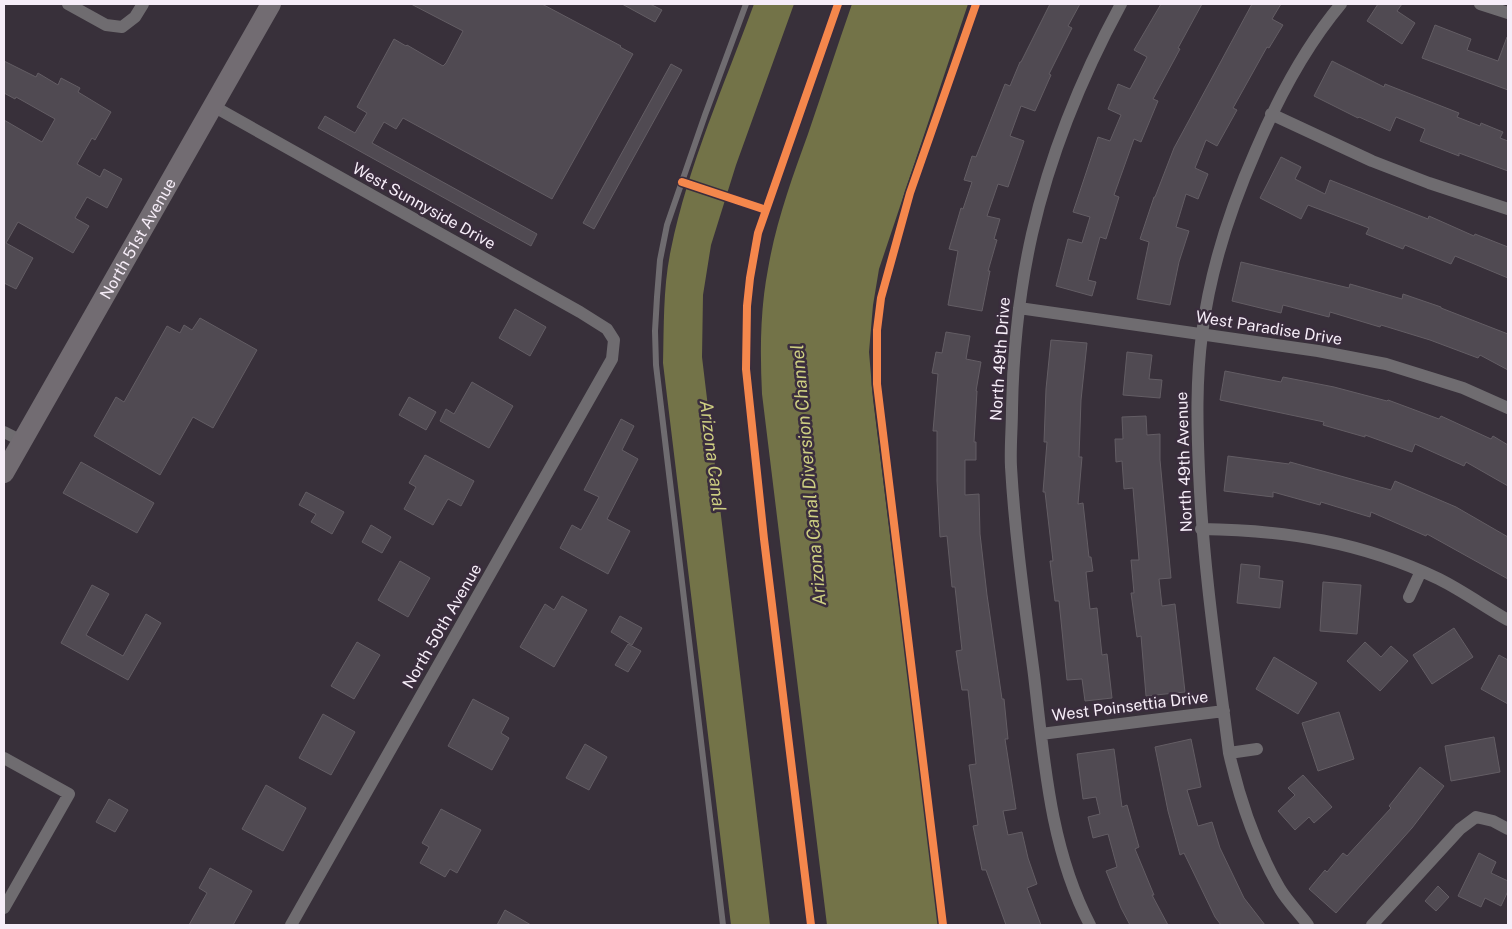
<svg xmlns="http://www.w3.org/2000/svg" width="1512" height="929" viewBox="0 0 1512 929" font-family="'Public Sans',sans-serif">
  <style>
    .water { fill: #737348 }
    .building { fill: #504a52; stroke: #635d64 }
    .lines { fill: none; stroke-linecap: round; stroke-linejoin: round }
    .service { stroke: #6f6c70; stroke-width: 6 }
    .minor { stroke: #6f6c70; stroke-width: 12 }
    .primary { stroke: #726c72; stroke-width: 20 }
    .cycleway-casing { stroke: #3a2d3d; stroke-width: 11 }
    .cycleway { stroke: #f5874c; stroke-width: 8 }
    .labels { text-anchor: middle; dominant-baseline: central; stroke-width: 5; stroke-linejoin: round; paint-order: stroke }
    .street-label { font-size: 16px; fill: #f6edf8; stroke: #3a2d3d }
    .water-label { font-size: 18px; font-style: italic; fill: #cecf82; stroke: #3a2d3d }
  </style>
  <rect width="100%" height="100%" fill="#38303a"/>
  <path class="water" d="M754,4H794L736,165L711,245L703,295L702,357L770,925H731L663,363C664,326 663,286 671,249C688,166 725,83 754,4Z
    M852,4H968L879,269L873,305L869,352L873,399L939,925H827L762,394C760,352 760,311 768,269C776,222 792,178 808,134C823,90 837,47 852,4Z"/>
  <path class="building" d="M411,4H542L621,46L620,47L633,54L552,199L403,118L396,129L384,122L372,143L537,234L531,246L318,128L325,116L355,133L367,113L357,107L394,39L406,46L407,45L443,66L446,63L463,31Z
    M622,4H650L662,10L655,22Z
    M1050,4H1080L1068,26L1072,28L1049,74L1051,75L1035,111L1021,106L1010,136L1024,141L1008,187L998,184L987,216L1000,219L994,239L997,240L988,271H990L982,311L948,305L958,251L949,249L961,208L963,209L972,182L964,180L972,156L976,157L1005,84L1010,86L1020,62H1021Z
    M1161,4H1202L1178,48L1180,49L1153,99L1158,101L1141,142L1134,139L1114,195L1119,197L1106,239L1100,237L1088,280L1096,282L1092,296L1056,286L1068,239L1082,243L1090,217L1073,212L1098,137L1110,141L1121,115L1108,109L1118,84L1130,89L1147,57L1134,50Z
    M1252,4H1281L1272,19L1283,25L1269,48L1267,47L1233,108L1237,110L1217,146L1206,140L1195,168L1208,174L1198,199L1186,194L1176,227L1189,231L1179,262L1170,305L1137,299L1149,242L1140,239L1154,197H1155L1174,148Z
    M1378,4H1402L1397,11L1415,23L1402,44L1367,21Z
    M1435,25L1471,39L1467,50L1498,61L1507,37H1508V90L1422,58Z
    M4,61L36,77L38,73L58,85L61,78L80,88L78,92L111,112L95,140L92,138L77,164L100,177L104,169L122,179L107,208L87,197L75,218L89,226L73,253L18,222L6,243L33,258L16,289L4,283V120L42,142L55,119L16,97L15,99L4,93Z
    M1332,61L1384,87L1385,84L1459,113L1457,117L1480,126L1481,123L1503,132L1500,138L1508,141V171L1459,153V156L1420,141L1425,129L1396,117L1390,131L1359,117L1358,118L1314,96Z
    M671,64L682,70L594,229L583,223Z
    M1281,157L1301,167L1295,179L1325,194L1330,180L1428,219L1429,216L1474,236L1475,234L1508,247V278L1455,256L1451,264L1405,245L1403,249L1366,234L1369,228L1308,205L1301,219L1260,198Z
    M1241,262L1349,288L1350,284L1402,299L1403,294L1441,307V308L1508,334V370L1480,355L1478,358L1430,340L1381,325L1380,327L1330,312L1329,317L1283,305L1281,313L1232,301Z
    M515,309L546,327L530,356L499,338Z
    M200,318L257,350L213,428L193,417L160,475L94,436L116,397L124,402L167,326L180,333L184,325L192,330Z
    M946,332L970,336L966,359L981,362L976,391H977L974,442H976V460H965V495L979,494L980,534L987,595L1002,699H1004L1008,739H1005L1016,809L1003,811L1008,835L1022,832L1028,858L1037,884L1027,888L1041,925H1006L986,870H982L973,826L978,825L969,765L976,764L968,690H962L956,651L962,650L955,587H952L947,536L940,537L937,481V431H933L938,374L932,373L936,352L942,353Z
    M1051,340L1087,343L1081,400L1079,457H1082L1078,504L1083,503L1089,557H1091L1093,571L1086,572L1090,609L1097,608L1102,655L1107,654L1112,698L1085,701L1082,679L1067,680L1059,601H1055L1050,561H1053L1045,492H1043L1047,442H1044L1046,389Z
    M1127,352L1152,355L1149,379L1162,380L1160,398L1123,395Z
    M1225,371L1281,382L1283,377L1334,387L1387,401L1388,400L1439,419L1441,416L1491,439L1493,436L1508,445V486L1466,462L1464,466L1415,444L1412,452L1365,435V437L1323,425L1324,422L1220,400Z
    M472,382L513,406L489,448L440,421L446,409L454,414Z
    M409,397L436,412L426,430L399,415Z
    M1146,416L1147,435L1160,434V460L1171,578L1159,579L1162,606L1175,604L1185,692L1146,696L1141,636L1137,637L1131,593H1134L1131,560H1139L1133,488L1124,489L1122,461L1116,462L1115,439H1123L1122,417Z
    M621,419L634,426L622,450L638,459L607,519L630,531L608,574L560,548L572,525L581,530L599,497L584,490Z
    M425,455L474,481L461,506L448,499L433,525L404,509L416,487L409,483Z
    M1228,456L1289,464L1290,462L1391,490L1395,481L1456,507L1508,537V579L1427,534L1426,536L1371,512L1370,517L1321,502L1320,505L1273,492V497L1224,491Z
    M81,462L154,503L137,533L63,493Z
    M306,492L344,512L332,534L311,522L316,514L299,505Z
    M371,525L391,537L382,553L362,542Z
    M400,561L430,578L408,617L378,600Z
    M1241,564L1260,566L1259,578L1283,581L1280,608L1237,603Z
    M1323,582L1361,585L1357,634L1320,631Z
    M92,585L109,594L86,635L123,656L146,614L161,623L128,680L61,643Z
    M562,596L587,610L554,667L520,647L545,604L554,610Z
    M620,616L642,628L632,645L611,632Z
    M1454,628L1473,657L1432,684L1413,655Z
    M357,642L380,655L354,699L331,686Z
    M1365,642L1381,657L1391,646L1408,661L1380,691L1347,661Z
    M628,644L641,651L628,672L615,665Z
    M1499,655L1508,660V704L1481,689Z
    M1274,657L1317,683L1298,714L1256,689Z
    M473,699L509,718L501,733L509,738L492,770L448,746Z
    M1339,712L1354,759L1318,771L1302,723Z
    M323,714L355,732L331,775L299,758Z
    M1494,737L1500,772L1451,781L1445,746Z
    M1191,739L1201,787L1187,790L1198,826L1212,822L1220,848L1244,898L1265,925H1221L1215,917L1184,853L1180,855L1168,811L1155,747Z
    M585,744L607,757L589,790L566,778Z
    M1114,749L1122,807L1127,805L1139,847L1135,849L1154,895H1152L1168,925H1130L1121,908L1106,871L1117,867L1108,834L1093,838L1088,817L1100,814L1096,797L1083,799L1077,754Z
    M1420,767L1444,786L1412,828L1336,913L1309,889L1325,870L1327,872L1343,853L1347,856L1391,808L1389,806Z
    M1303,775L1332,807L1314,823L1309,817L1295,830L1278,811L1295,795L1288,788Z
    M266,785L306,808L283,851L242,829Z
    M109,799L128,810L115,832L96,822Z
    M441,809L481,830L457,873L450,869L445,877L420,863L429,847L422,843Z
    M1479,853L1496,862L1491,873L1508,881V891L1501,906L1485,898L1481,907L1458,896Z
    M210,868L252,891L233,925H189L207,893L199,888Z
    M1438,886L1449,897L1436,911L1425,901Z
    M505,910L531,925H497Z"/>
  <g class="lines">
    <path class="service" d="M723,925L656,365L655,331L657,297L660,260L667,225L705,115L746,4"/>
    <path class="minor" d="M68,4L106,25L122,27L135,17L143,4
      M1480,4L1508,13
      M213,106L580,312L607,329L614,340L612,359L291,925
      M1271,114L1372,161L1429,183L1508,209
      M1019,308L1318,351L1386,364L1463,388L1508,408
      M4,432L22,441
      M1201,529C1286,530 1362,542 1439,579C1463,591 1485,607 1508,620
      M1409,597L1421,571
      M1041,734L1224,711
      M1229,753L1257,749
      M4,758L69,794L4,908
      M1090,925C1050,849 1044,759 1034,675C1025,606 1015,536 1011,467C1010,448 1012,428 1012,409C1013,351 1019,292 1032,234C1050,155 1082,76 1121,4
      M1308,925C1299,913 1288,902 1280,889C1255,846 1240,801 1229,753C1217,659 1203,566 1199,471C1197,425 1196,380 1202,334C1210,270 1230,209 1256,150C1278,98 1305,47 1341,4
      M1372,925L1460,829L1476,817L1493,821L1508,829"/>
    <path class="primary" id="s1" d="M4,473L271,4"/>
    <g class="cycleway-casing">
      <path id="cycleway" d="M682,182L766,210
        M811,925L764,539L746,369L747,306L750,278L758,233L838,4
        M943,925L877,384V330L881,298L910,193L976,4"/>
    </g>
    <use href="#cycleway" class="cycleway"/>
  </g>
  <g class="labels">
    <g class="street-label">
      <text transform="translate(424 206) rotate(29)">West Sunnyside Drive</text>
      <text stroke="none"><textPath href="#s1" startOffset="270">North 51st Avenue</textPath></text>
      <text transform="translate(1269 328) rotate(9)">West Paradise Drive</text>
      <text transform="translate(1000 359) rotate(-86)">North 49th Drive</text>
      <text transform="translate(1184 462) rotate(-92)">North 49th Avenue</text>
      <text transform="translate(442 626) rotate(-60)">North 50th Avenue</text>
      <text transform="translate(1130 706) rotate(-7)">West Poinsettia Drive</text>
    </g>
    <g class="water-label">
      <text transform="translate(713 456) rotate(83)">Arizona Canal</text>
      <text transform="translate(808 475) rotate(-95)">Arizona Canal Diversion Channel</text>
    </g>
  </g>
  <rect width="1512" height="929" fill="none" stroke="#f6edf8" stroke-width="10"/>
</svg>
